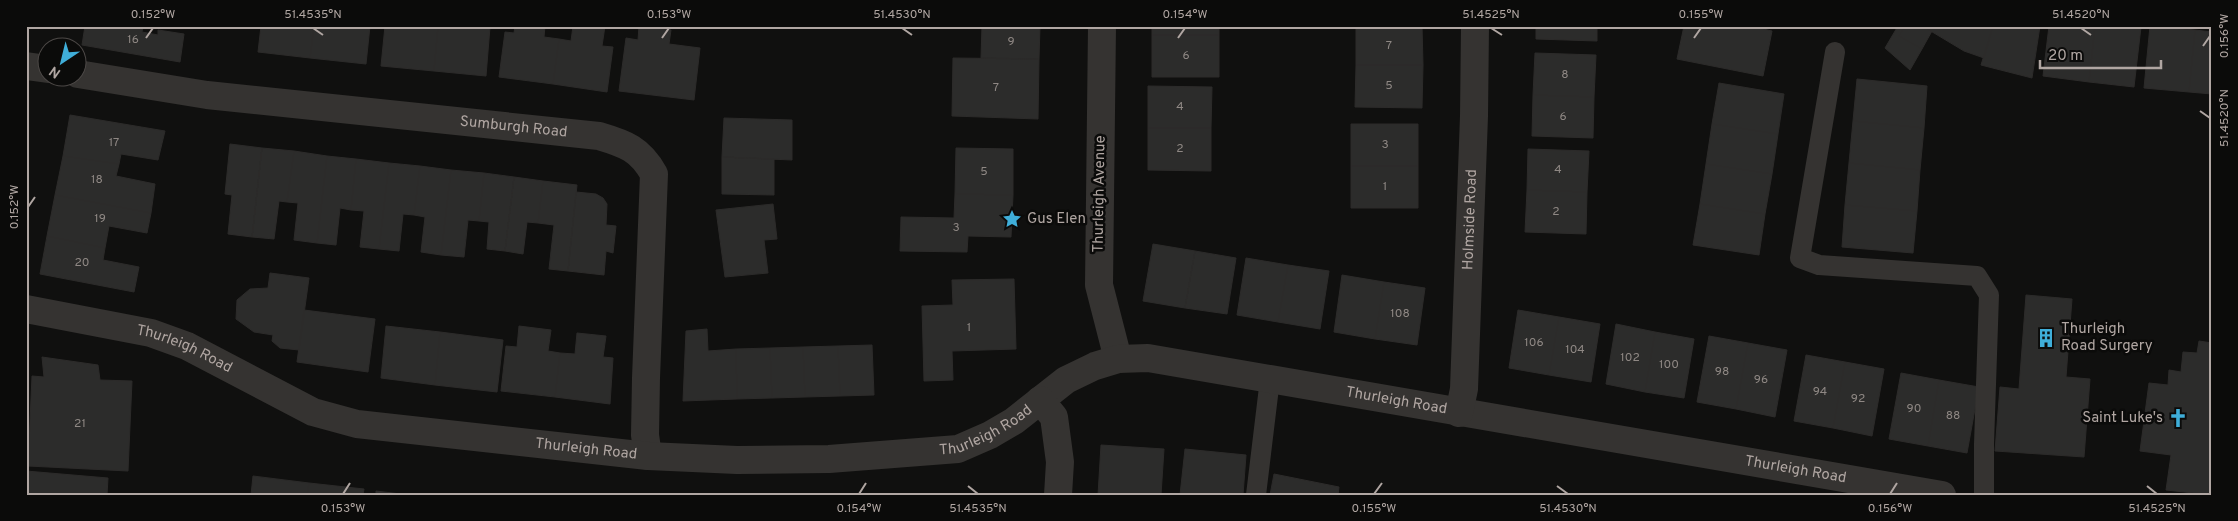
<svg xmlns="http://www.w3.org/2000/svg" width="2238" height="521" viewBox="0 0 2238 521" font-family="Overpass,sans-serif">
  <style>
    .building { fill: #2c2c2b; stroke: #2c2b2a }
    .lines { fill: none; stroke-linecap: round; stroke-linejoin: round }
    .service { stroke: #353331; stroke-width: 20 }
    .minor { stroke: #353331; stroke-width: 28 }
    .ticks { fill: none; stroke: #b0a6a2; stroke-width: 2 }
    .labels { text-anchor: middle; dominant-baseline: central; stroke-width: 5; stroke-linejoin: round; paint-order: stroke }
    .number-label { font-size: 12px; fill: #8f8884 }
    .street-label { font-size: 15px; fill: #b0a6a2; stroke: #0b0b0a }
    .poi-label { font-size: 15px; fill: #b0a6a2; stroke: #0b0b0a; text-anchor: start }
    .neatline { fill: none; stroke: #b0a6a2; stroke-width: 2 }
    .ticks-label { font-size: 12px; text-anchor: middle; fill: #b0a6a2 }
  </style>
  <rect width="100%" height="100%" fill="#10100f"/>
  <path class="building" d="M85,26H143L142,32L158,35V30L184,34L180,62L82,45Z
    M261,26H314L310,58L258,52Z
    M314,26H370L366,64L310,58Z
    M385,26H438L434,71L381,66Z
    M438,26L490,27L486,76L434,71Z
    M515,26H545L544,37L559,39L553,84L499,77L505,32L514,33Z
    M573,26H605L602,46L613,47L607,92L553,84L559,39L571,41Z
    M639,26L671,30L669,44L700,48L694,100L619,91L626,38L638,40Z
    M982,26H1040L1039,59L981,58Z
    M1152,26H1219V35H1152Z
    M1356,26H1422L1423,65H1356Z
    M1536,26H1597V41L1536,39Z
    M1684,26H1750L1772,31L1763,76L1677,59Z
    M1898,26H1905L1899,36L1922,49L1910,70L1885,48Z
    M1905,26H1925L1932,31L1922,49L1899,36Z
    M1993,26H2040L2032,78L1981,65Z
    M1993,26L1984,58L1964,51L1924,27Z
    M2049,26H2095L2089,82L2043,76Z
    M2095,26L2141,27L2134,87L2089,82Z
    M2150,26L2195,30L2189,92L2144,88Z
    M2195,30L2212,32V94L2189,92Z
    M1152,35H1219V77H1152Z
    M1535,53L1596,55L1594,97L1533,95Z
    M953,58L1039,59L1038,119L952,116Z
    M1356,65H1423L1422,108L1355,107Z
    M1857,79L1927,86L1924,128L1853,121Z
    M1719,83L1784,94L1778,134L1712,124Z
    M1148,86L1212,87L1211,128H1148Z
    M1533,95L1594,97L1593,138L1532,136Z
    M70,115L165,131L158,160L121,154L119,164L63,156Z
    M724,118L792,120V160L722,157Z
    M1853,121L1924,128L1920,170L1849,163Z
    M1351,124H1418V166H1351Z
    M1712,124L1778,134L1772,174L1706,164Z
    M1148,128H1211V171L1148,170Z
    M230,144L262,148L252,237L228,234L232,195L225,194Z
    M262,148L294,151L287,202L279,201L274,239L252,237Z
    M956,148L1013,149V195L955,194Z
    M1528,149L1589,151L1587,192L1527,190Z
    M294,151L327,156L317,243L294,240L298,203L287,202Z
    M63,156L119,164L116,176L155,184L151,213L55,195Z
    M327,156L356,159L351,210L340,208L336,245L317,243Z
    M722,157L774,159V195L722,194Z
    M356,159L389,163L379,249L360,247L364,211L351,210Z
    M389,163L420,166L414,215L403,214L399,251L379,249Z
    M1849,163L1920,170L1917,211L1845,205Z
    M1706,164L1772,174L1765,214L1700,204Z
    M420,166L451,170L441,255L421,252L425,217L414,215Z
    M1351,166H1418V208H1351Z
    M451,170L484,173L479,221L468,220L464,257L441,255Z
    M484,173L514,177L505,251L487,249L489,222L479,221Z
    M514,177L543,181L538,223L527,222L523,254L505,251Z
    M543,181L577,185L568,271L549,269L554,225L538,223Z
    M1527,190L1587,192L1586,234L1525,232Z
    M576,192L596,194L603,198L607,204L606,225L616,226L613,253L606,251L604,275L568,271Z
    M955,194L1013,195L1011,237L968,236L967,252L900,251L901,217L954,218Z
    M55,195L151,213L147,233L109,226L105,248L47,236Z
    M773,204L777,239L764,240L768,273L725,277L716,210Z
    M1700,204L1765,214L1759,255L1693,245Z
    M1845,205L1917,211L1913,253L1842,247Z
    M47,236L105,248L103,260L139,267L134,292L40,274Z
    M1153,244L1195,251L1185,308L1143,301Z
    M1195,251L1236,258L1227,314L1185,308Z
    M1246,258L1288,265L1278,322L1237,315Z
    M1288,265L1329,271L1320,329L1278,322Z
    M270,273L309,278L299,350L280,348L272,341L273,335L254,332L236,319L237,300L250,289L268,288Z
    M1342,275L1384,282L1375,339L1334,332Z
    M1014,279L1016,349L952,351L953,380L924,381L922,306L953,305L952,280Z
    M1384,282L1425,288L1417,345L1375,339Z
    M2026,295L2072,299L2066,377L2090,379L2084,457L1995,451L2000,387L2019,389Z
    M304,310L375,319L368,372L297,362Z
    M1518,310L1559,317L1549,375L1509,368Z
    M1559,317L1600,324L1591,382L1549,375Z
    M1616,324L1655,332L1645,392L1606,384Z
    M386,326L440,332L435,385L381,378Z
    M519,326L551,330L548,351L560,353L555,397L501,391L506,346L517,347Z
    M707,329L708,351L736,349L737,399L683,401L686,331Z
    M440,332L503,340L497,392L435,385Z
    M1655,332L1694,339L1684,398L1645,392Z
    M577,333L606,336L603,357L613,358L610,404L555,397L560,353L575,354Z
    M1709,336L1748,343L1736,409L1697,402Z
    M2199,341L2212,343V495L2166,490L2171,455L2140,451L2149,383L2168,385L2169,370L2181,372L2183,352L2197,353Z
    M1748,343L1787,350L1775,417L1736,409Z
    M872,345L874,395L840,396L838,346Z
    M838,346L840,396L805,397L803,347Z
    M803,347L805,397L772,398L770,348Z
    M770,348L772,398L737,399L736,349Z
    M1806,355L1845,362L1833,428L1794,421Z
    M42,357L98,365L100,380L132,381L128,471L28,466L32,376L44,377Z
    M1845,362L1884,369L1872,436L1833,428Z
    M1901,373L1939,380L1928,446L1889,439Z
    M1939,380L1979,387L1967,453L1928,446Z
    M1101,445L1164,449L1161,495H1098Z
    M1185,449L1246,455L1243,495H1180Z
    M26,471L108,478L107,495H26Z
    M1274,474L1339,487L1338,495H1270Z
    M253,476L309,483L307,495H251Z
    M309,483L364,489L363,495H307Z
    M376,491L409,495H376Z"/>
  <g class="lines">
    <path class="service" d="M1835,52L1800,258L1819,265L1977,276L1989,295L1984,444V495
      M1256,495L1270,379"/>
    <g class="minor">
      <path d="M1102,26L1099,285L1118,359"/>
      <path d="M26,66L48,69"/>
      <path id="s1" d="M78,74L207,95L599,136C626,144 640,149 654,174L646,378L645,435L648,456"/>
      <path id="s2" d="M26,309L151,333L187,346L313,412L357,424L648,456L737,460L829,459L958,449L990,435L1014,421L1066,380L1095,366L1118,359L1148,358L1942,495"/>
      <path d="M1040,400L1054,417L1060,462L1058,495"/>
      <path id="s3" d="M1459,413L1464,389L1474,116L1475,26"/>
    </g>
  </g>
  <path class="ticks" d="M313,28L323,35M902,28L912,35M1491,28L1502,35M2081,28L2091,35M146,38L153,28M662,38L669,28M1178,38L1185,28M1694,38L1701,28M2203,46L2210,36M2200,111L2210,118M28,207L35,197M968,486L978,494M1557,486L1568,494M2147,486L2157,494M343,494L350,483M859,494L866,483M1374,494L1382,483M1890,494L1897,483"/>
  <defs>
    <g id="sight-bare" transform="scale(1.5)"><path d="M0-6L1.8-2.2L6-1.7L2.9 1.2L3.7 5.4L0 3.3L-3.7 5.4L-2.9 1.2L-6-1.7L-1.8-2.2Z" fill="#3faed9" stroke="#0b0b0a" stroke-width="2.5" paint-order="stroke"/></g>
    <g id="building-bare" transform="scale(1.5)"><path d="M-4-6H4V6H1V3H-1V6H-4ZM-2.5-4.3h1.7v1.8h-1.7ZM.8-4.3h1.7v1.8H.8ZM-2.5-1h1.7V.8h-1.7ZM.8-1h1.7V.8H.8Z" fill="#3faed9" stroke="#0b0b0a" stroke-width="2.5" paint-order="stroke"/></g>
    <g id="church-bare" transform="scale(1.5)"><path d="M-1.2-6h2.4v3.5h3.3v2.4h-3.3V6h-2.4V-.1h-3.3v-2.4h3.3Z" fill="#3faed9" stroke="#0b0b0a" stroke-width="2.5" paint-order="stroke"/></g>
  </defs>
  <g fill-rule="evenodd">
    <use href="#sight-bare" x="1012" y="219"/>
    <use href="#building-bare" x="2046" y="338"/>
    <use href="#church-bare" x="2178" y="418"/>
  </g>
  <g class="labels">
    <g class="number-label">
      <text x="133" y="40">16</text>
      <text x="1011" y="42">9</text>
      <text x="1389" y="46">7</text>
      <text x="1186" y="56">6</text>
      <text x="1565" y="75">8</text>
      <text x="1389" y="86">5</text>
      <text x="996" y="88">7</text>
      <text x="1180" y="107">4</text>
      <text x="1563" y="117">6</text>
      <text x="114" y="143">17</text>
      <text x="1385" y="145">3</text>
      <text x="1180" y="149">2</text>
      <text x="1558" y="170">4</text>
      <text x="984" y="172">5</text>
      <text x="97" y="180">18</text>
      <text x="1385" y="187">1</text>
      <text x="1556" y="212">2</text>
      <text x="100" y="219">19</text>
      <text x="956" y="228">3</text>
      <text x="82" y="263">20</text>
      <text x="1400" y="314">108</text>
      <text x="969" y="328">1</text>
      <text x="1534" y="343">106</text>
      <text x="1575" y="350">104</text>
      <text x="1630" y="358">102</text>
      <text x="1669" y="365">100</text>
      <text x="1722" y="372">98</text>
      <text x="1761" y="380">96</text>
      <text x="1820" y="392">94</text>
      <text x="1858" y="399">92</text>
      <text x="1914" y="409">90</text>
      <text x="1953" y="416">88</text>
      <text x="80" y="424">21</text>
    </g>
    <g class="street-label">
      <text stroke="none"><textPath href="#s1" startOffset="439">Sumburgh Road</textPath></text>
      <text transform="translate(1100 194) rotate(-89)">Thurleigh Avenue</text>
      <text stroke="none"><textPath href="#s3" startOffset="194">Holmside Road</textPath></text>
      <text stroke="none"><textPath href="#s2" startOffset="164">Thurleigh Road</textPath></text>
      <text stroke="none"><textPath href="#s2" startOffset="1424">Thurleigh Road</textPath></text>
      <text stroke="none"><textPath href="#s2" startOffset="989">Thurleigh Road</textPath></text>
      <text stroke="none"><textPath href="#s2" startOffset="584">Thurleigh Road</textPath></text>
      <text stroke="none"><textPath href="#s2" startOffset="1829">Thurleigh Road</textPath></text>
    </g>
    <g class="poi-label">
      <text x="1027" y="219">Gus Elen</text>
      <text x="2061" y="329">Thurleigh<tspan x="2061" dy="17">Road Surgery</tspan></text>
      <text x="2163" y="418" text-anchor="end">Saint Luke's</text>
    </g>
  </g>
  <rect width="2238" height="521" fill="none" stroke="#0b0b0a" stroke-width="55"/>
  <g transform="translate(62 62) rotate(215)"><circle r="24" fill="#0b0b0a" stroke="#4d4947"/>
  <path d="M0-4L9 19L0 12L-9 19Z" fill="#3faed9"/>
  <text y="-8" font-size="14" font-weight="bold" text-anchor="middle" fill="#b0a6a2">N</text>
  </g>
  <path d="M2040 60v8h121v-8" fill="none" stroke="#b0a6a2" stroke-width="2.5"/>
  <text x="2048" y="60" font-size="15" fill="#b0a6a2" stroke="#0b0b0a" stroke-width="4" paint-order="stroke">20 m</text>
  <rect x="28" y="28" width="2182" height="466" class="neatline"/>
  <g class="ticks-label">
    <text x="153" y="18">0.152°W</text>
    <text x="313" y="18">51.4535°N</text>
    <text x="669" y="18">0.153°W</text>
    <text x="902" y="18">51.4530°N</text>
    <text x="1185" y="18">0.154°W</text>
    <text x="1491" y="18">51.4525°N</text>
    <text x="1701" y="18">0.155°W</text>
    <text x="2081" y="18">51.4520°N</text>
    <text transform="translate(2224 36) rotate(-90)" y="4">0.156°W</text>
    <text transform="translate(2224 118) rotate(-90)" y="4">51.4520°N</text>
    <text transform="translate(14 207) rotate(-90)" y="4">0.152°W</text>
    <text x="343" y="512">0.153°W</text>
    <text x="859" y="512">0.154°W</text>
    <text x="978" y="512">51.4535°N</text>
    <text x="1374" y="512">0.155°W</text>
    <text x="1568" y="512">51.4530°N</text>
    <text x="1890" y="512">0.156°W</text>
    <text x="2157" y="512">51.4525°N</text>
  </g>
</svg>
